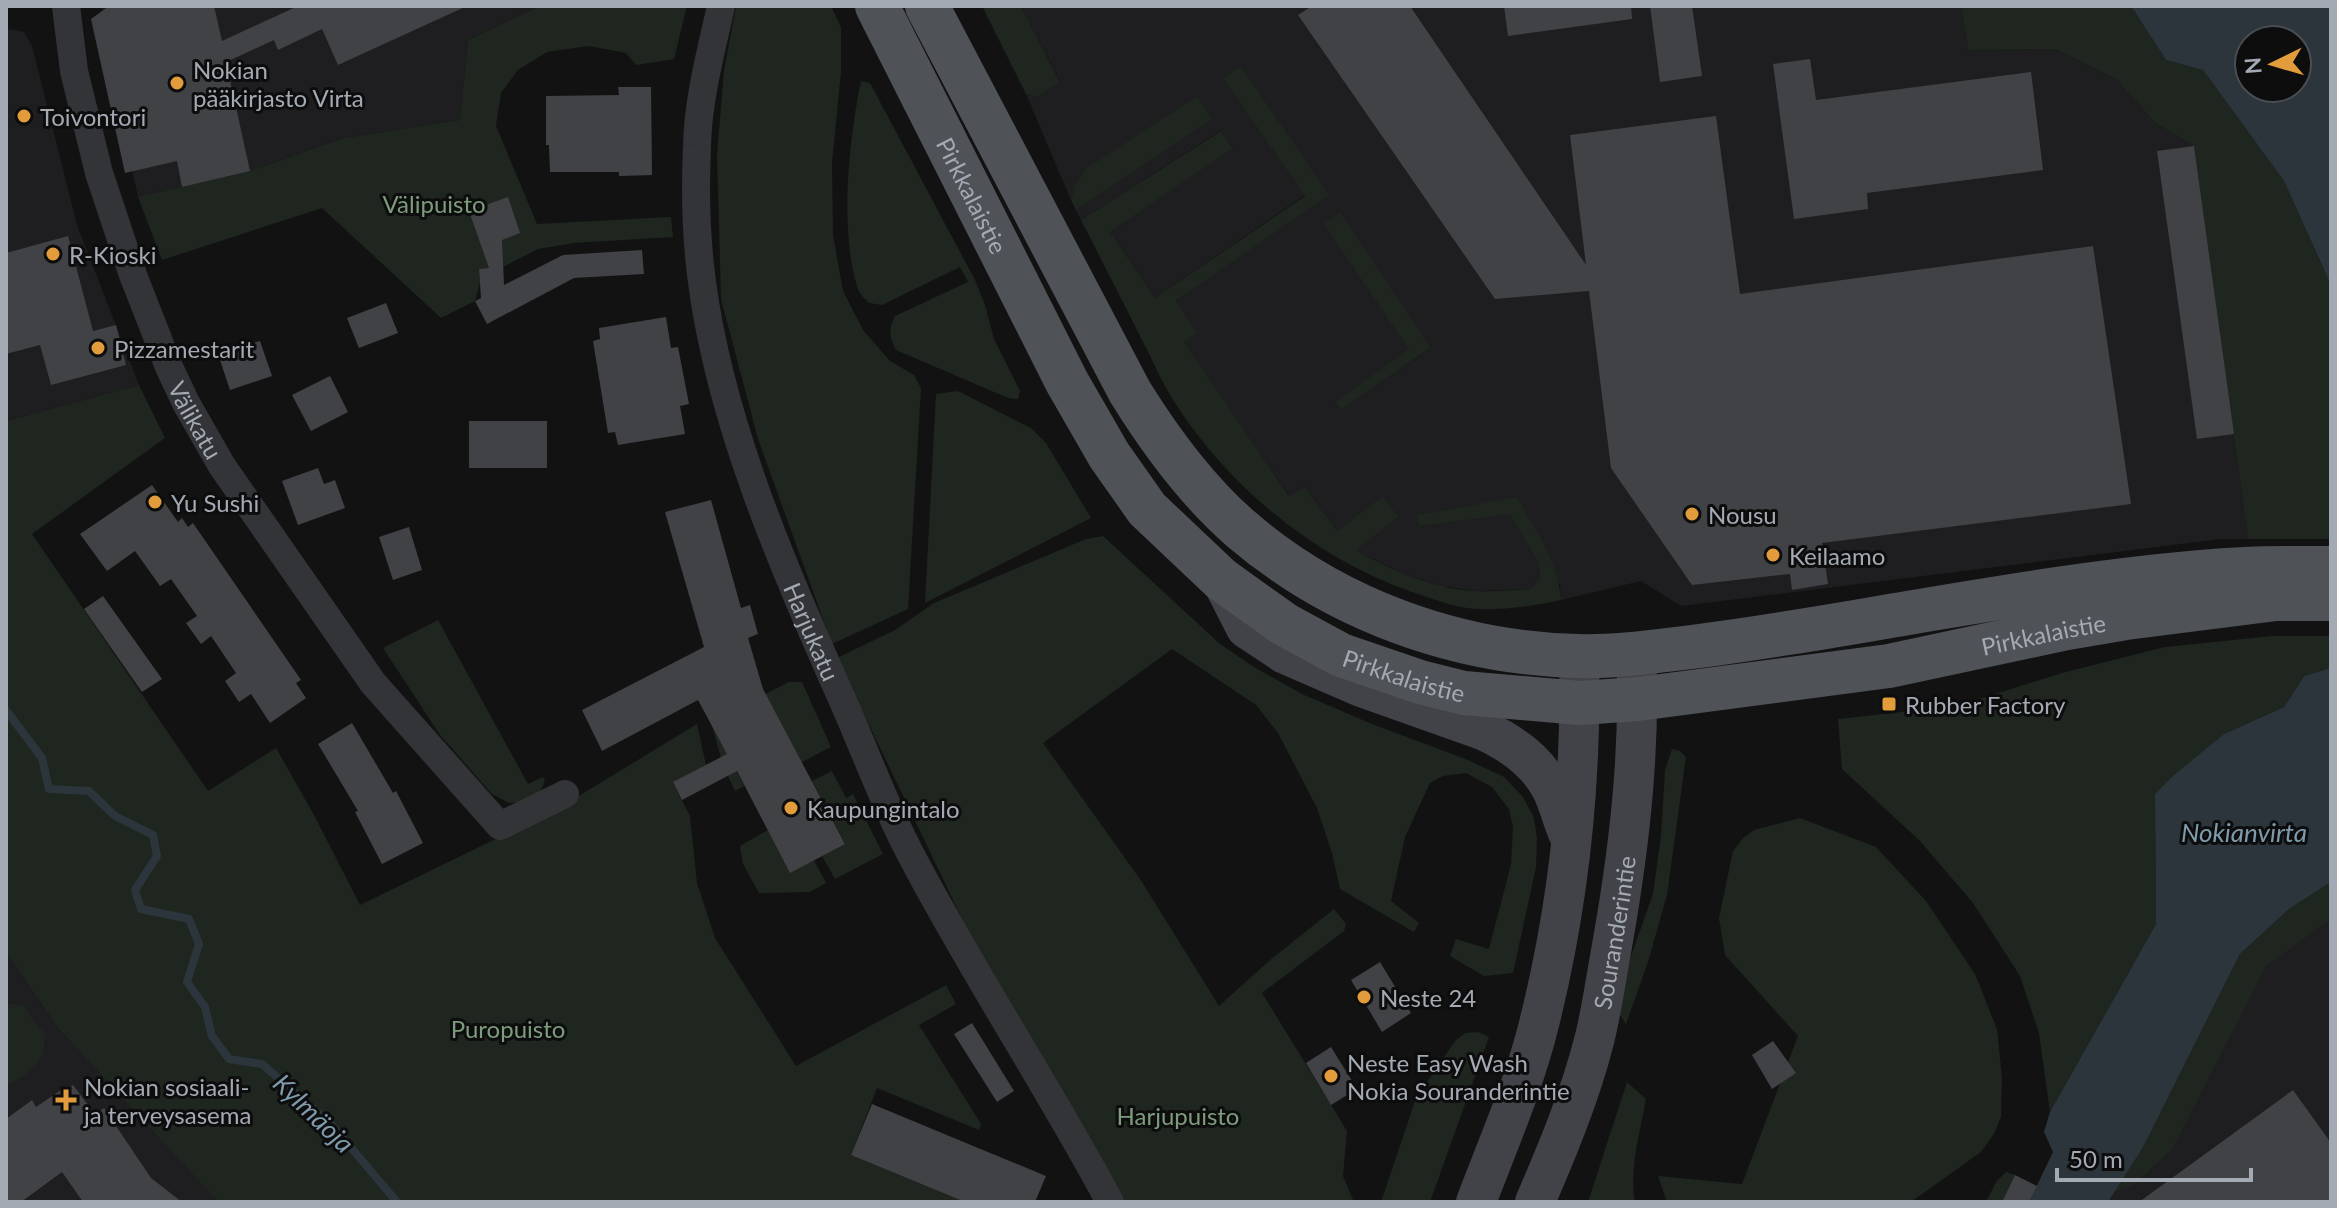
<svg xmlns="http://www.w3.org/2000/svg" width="2337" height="1208" viewBox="0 0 2337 1208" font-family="Lato,sans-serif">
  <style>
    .built { fill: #1e1e20; fill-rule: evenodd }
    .green { fill: #1e261f }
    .water { fill: #2c353b; fill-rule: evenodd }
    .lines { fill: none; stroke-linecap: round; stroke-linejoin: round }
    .stream { stroke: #2c353b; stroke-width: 8 }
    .building { fill: #414246 }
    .street { stroke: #333438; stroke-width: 28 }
    .secondary { stroke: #414348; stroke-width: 40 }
    .primary { stroke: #4f5257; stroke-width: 44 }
    .poi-dot { fill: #e29c3b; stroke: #0d0d0e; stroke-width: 3 }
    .labels { text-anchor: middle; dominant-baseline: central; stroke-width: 6; stroke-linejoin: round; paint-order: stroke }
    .poi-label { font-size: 24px; fill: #a4aab3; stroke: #0d0d0e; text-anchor: start }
    .street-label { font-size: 24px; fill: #a4aab3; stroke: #0d0d0e }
    .park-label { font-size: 24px; fill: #7d9c7d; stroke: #0d0d0e }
    .water-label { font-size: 26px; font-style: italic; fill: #7e9aab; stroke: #0d0d0e }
  </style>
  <rect width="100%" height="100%" fill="#121213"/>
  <path class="built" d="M102,6H540L468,40L460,120L344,138L250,171L138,197L103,37Z
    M1021,6H1961L1968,50L2055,49L2116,79L2155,123L2194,146L2248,539H2221L1681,606L1641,581L1561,600L1560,585L1513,498L1420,526L1510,513L1539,563L1540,579L1530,589L1476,591L1440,586L1406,575L1355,550L1383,497L1337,531L1305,487L1290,497L1183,342L1176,301L1328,195L1241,66L1224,79L1305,195L1155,298L1110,232L1233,147L1220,131L1081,220L1076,210L1211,118L1197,96L1075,185L1071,200L1026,94L1037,97L1060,81ZM1340,213L1431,347L1341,410L1335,402L1410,349Z
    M10,29L24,32L32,46L77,225L139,385L6,421V30Z
    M2331,882V1202H2108L2142,1149L2240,954Z
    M6,952L58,1028L219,1202H6Z"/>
  <path class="green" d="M540,6H687L674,59L636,65L626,53L589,46L547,52L518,70L501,93L496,126L537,224L671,217L673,237L574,243L538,249L503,267L479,269L480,283L475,301L441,318L322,208L162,260L138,197L250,171L344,138L460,120L468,40Z
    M736,6H831L841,27V72L832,163L833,235L843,291L863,330L890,361L914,375L921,388L908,609L832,644L758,439L721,299L717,154L724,71Z
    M982,6H1021L1060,82L1037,97L1026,94Z
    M1961,6H2131L2166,60L2203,70L2284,181L2331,285V539H2248L2194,146L2155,123L2116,79L2055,49L1968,50Z
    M1241,66L1329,195L1176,301L1197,332L1184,342L1289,496L1305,487L1337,531L1383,496L1398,517L1356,550C1393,571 1431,588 1474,591C1492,592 1512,590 1530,589L1540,579L1539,563L1510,514L1420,526L1417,521L1418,515L1513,498L1518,499C1536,531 1559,563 1561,600C1533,606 1505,610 1476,609C1457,608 1436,600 1418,594C1319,561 1231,490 1175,403C1163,385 1154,363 1144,344C1123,302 1102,261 1081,220L1221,131L1233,148L1110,232L1155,298L1305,196L1223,78Z
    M861,81L870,83L975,280L985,305L994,339L1020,391L1018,399L1008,398L896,350C889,337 888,330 895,316L968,282L960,267L882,305L869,303C865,299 860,295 858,289C839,233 849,138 861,81Z
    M1197,96L1212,119L1076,210L1071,200L1075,185L1087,168Z
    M1340,212L1431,347L1341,410L1335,402L1409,349L1324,224Z
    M139,385L165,438L32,534L208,791L276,748L314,815L360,905L559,808L697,724L706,765L673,783L690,816L697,883L715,938L796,1066L946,985L956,1004L919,1025L981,1124L979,1130L877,1088L851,1155L965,1202H219L211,1194L58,1028L6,952V421Z
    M958,391L1031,428L1046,443L1091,518L925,603L936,394Z
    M1103,536L1220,644L1254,667L1302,694L1372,724L1468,760L1504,777L1523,797L1534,818L1537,838L1536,867L1513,973L1484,976L1450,956L1456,939L1489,949L1511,864L1513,827L1509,809L1492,787L1466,773L1443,776L1430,783L1405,837L1391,901L1419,923L1414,932L1340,889L1332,853L1317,808L1278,733L1256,705L1172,649L1043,743L1142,882L1219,1006L1270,960L1334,909L1346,924L1344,931L1262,993L1347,1131L1343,1176L1354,1202H1125L965,925L837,658L895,630L934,603L1086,539Z
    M438,620L528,784L543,777L545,781L539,794L522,802L509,803L492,794L440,735L383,648Z
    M2272,636H2331V668L2304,676L2284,707L2224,734L2155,794L2156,924L2050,1112L2039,1033L2020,976L1973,903L1920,841L1842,769L1838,719L1957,706L2062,673L2165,647Z
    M789,682H802L831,747L802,762L717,733L744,786L735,791L723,766L711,721Z
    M1672,749L1680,751L1686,757L1667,895L1648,962L1626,1024L1619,1013L1625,973L1653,894L1661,836L1665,770Z
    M832,771L846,798L853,794L883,854L835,879L822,856L845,843L812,781Z
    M1800,818L1876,847L1926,901L1975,974L1997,1029L2002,1078L2001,1117L1994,1134L1981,1152L1911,1202H1667L1658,1176L1742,1184L1798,1036L1725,955L1719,918L1733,851L1743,838L1754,830Z
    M768,830L790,872L814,860L826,883L810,892L759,893L743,864L740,846Z
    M2331,882V919L2266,966L2173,1148L2131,1187L2115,1191L2142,1149L2240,954L2289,909Z
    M6,1004L23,1005L45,1035C44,1043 44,1054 39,1062C33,1071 16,1081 6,1086Z
    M1478,1032L1489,1037L1430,1202H1381L1416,1098L1455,1041L1465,1033Z
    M1627,1082L1646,1099C1640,1133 1629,1168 1635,1202H1588Z
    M2006,1172L2015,1175L2002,1202H1986L1996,1182Z"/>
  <path class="water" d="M2131,6H2331V290V285L2284,181L2203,70L2166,60ZM2249,40H2297V88H2249Z
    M2331,668V882L2289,909L2240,954L2142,1149L2108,1202H2029L2053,1152L2044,1132L2050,1112L2156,924L2155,794L2173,776L2224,734L2284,707L2304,676Z"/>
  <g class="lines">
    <path class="stream" d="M6,710L42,758L49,789L89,791L115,816L153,835L157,856L135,890L141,909L189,919L199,944L187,982L205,1007L212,1036L229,1059L262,1064L331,1124L397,1202"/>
  </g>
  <path class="building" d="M109,6H214L222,41L298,6H467L338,65L322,29L278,50L274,40L226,62L250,171L182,187L177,161L125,173L91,19Z
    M1312,6H1410L1586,265L1570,135L1716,116L1740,294L2093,246L2131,504L1822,543L1828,584L1792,590L1790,574L1692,585L1611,468L1589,291L1495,299L1298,15Z
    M1504,6H1631L1632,19L1508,36Z
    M1650,6H1692L1702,76L1660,82Z
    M1810,59L1816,100L2031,72L2043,170L1867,193L1868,209L1794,219L1773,64Z
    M618,87H651L652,175L619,176V172H550L549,145H546V96L619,95Z
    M2194,146L2234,434L2197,439L2157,151Z
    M508,197L520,233L502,240L504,285L563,255L642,250L644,274L574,278L487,324L475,301L481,298L479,269L489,268L469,211Z
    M68,236L93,331L116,325L126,365L51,385L40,345L6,354V253Z
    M386,303L398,333L359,348L347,318Z
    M666,317L671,348L678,347L689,404L680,406L685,434L618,445L615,432L608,433L593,341L600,339L599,328Z
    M260,341L272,376L230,390L218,354Z
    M330,376L348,412L311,431L292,395Z
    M469,421H547V468H469Z
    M318,468L324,484L335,480L345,508L298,525L282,481Z
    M152,485L178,522L182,518L188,527L193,523L301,680L296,683L306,698L270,723L251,694L239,702L225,681L236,673L211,636L201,644L186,623L197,616L171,579L160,586L135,551L107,571L80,534Z
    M711,500L741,608L750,605L758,634L748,638L763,689L845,844L790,873L737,771L682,800L673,782L727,754L698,700L602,751L582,710L704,647L665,512Z
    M409,527L422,570L393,580L379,537Z
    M103,596L162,679L142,692L84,609Z
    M352,723L393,793L396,791L423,843L382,864L355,812L358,811L318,744Z
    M1380,962L1411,1013L1382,1032L1351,980Z
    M972,1023L1014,1091L997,1102L954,1034Z
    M1773,1041L1796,1073L1772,1089L1752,1055Z
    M1331,1047L1357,1089L1331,1105L1306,1063Z
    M73,1085L95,1114L104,1108L151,1178L182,1202H83L62,1172L21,1202H6V1119L32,1100L36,1107L67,1086L68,1088Z
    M2293,1090L2331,1143V1202H2139Z
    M872,1104L1046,1176L1035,1202H965L851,1155Z
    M2015,1175L2037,1186L2029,1202H2002Z"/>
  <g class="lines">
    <g class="street">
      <path id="s1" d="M66,6L74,71L99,173L133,275L169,367L186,403L222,466L373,683L500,826L565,794"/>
      <path id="s2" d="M721,6C711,52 698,99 697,146C695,191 696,238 702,282C721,426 784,568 842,699C865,750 884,804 910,853C972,972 1047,1084 1110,1202"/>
    </g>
    <g class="secondary">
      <path d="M1221,579L1246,628L1285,654L1361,687L1485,731C1511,743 1537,762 1551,788C1559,803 1562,820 1569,835"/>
      <path d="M1476,1202C1498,1144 1524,1085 1539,1024C1569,904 1582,781 1579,657"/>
      <path id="s3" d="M1535,1202C1557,1151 1580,1096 1594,1041C1601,1014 1605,985 1610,957C1628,858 1641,755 1636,653"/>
    </g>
    <g class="primary">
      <path id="s4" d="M877,6L1067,382L1109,455L1147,509L1221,579L1284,624L1341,655L1420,682L1464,693L1580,703L1638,699L1889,666L2067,628L2126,618L2276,599H2331"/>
      <path d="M927,6L1130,392C1161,442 1196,490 1241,529C1334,609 1455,653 1577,656C1610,657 1643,653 1675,649C1754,640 1831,626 1908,613C2009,596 2111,579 2213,571C2252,567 2292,568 2331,568"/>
    </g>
  </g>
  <g class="poi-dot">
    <circle cx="177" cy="83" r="8"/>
    <circle cx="24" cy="116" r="8"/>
    <circle cx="53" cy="254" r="8"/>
    <circle cx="98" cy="348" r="8"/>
    <circle cx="155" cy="502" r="8"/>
    <circle cx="1692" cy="514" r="8"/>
    <circle cx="1773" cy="555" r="8"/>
    <rect x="1881" y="696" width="16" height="16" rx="4"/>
    <circle cx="791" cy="808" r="8"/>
    <circle cx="1364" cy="997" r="8"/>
    <circle cx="1331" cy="1076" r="8"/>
    <path d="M62 1088h8v8h8v8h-8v8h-8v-8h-8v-8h8z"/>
  </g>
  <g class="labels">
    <g class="poi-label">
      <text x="193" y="69">Nokian<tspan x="193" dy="28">pääkirjasto Virta</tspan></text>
      <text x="40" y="116">Toivontori</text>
      <text x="69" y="254">R-Kioski</text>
      <text x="114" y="348">Pizzamestarit</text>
      <text x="171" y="502">Yu Sushi</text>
      <text x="1708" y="514">Nousu</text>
      <text x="1789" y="555">Keilaamo</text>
      <text x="1905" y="704">Rubber Factory</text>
      <text x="807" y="808">Kaupungintalo</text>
      <text x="1380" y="997">Neste 24</text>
      <text x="1347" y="1062">Neste Easy Wash<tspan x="1347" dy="28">Nokia Souranderintie</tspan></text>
      <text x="84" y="1086">Nokian sosiaali-<tspan x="84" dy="28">ja terveysasema</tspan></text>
    </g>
    <g class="street-label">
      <text stroke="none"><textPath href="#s4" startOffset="212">Pirkkalaistie</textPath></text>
      <text stroke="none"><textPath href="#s1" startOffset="436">Välikatu</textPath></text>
      <text stroke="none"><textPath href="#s2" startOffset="646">Harjukatu</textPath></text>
      <text stroke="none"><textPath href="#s4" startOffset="1530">Pirkkalaistie</textPath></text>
      <text stroke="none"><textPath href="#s4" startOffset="882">Pirkkalaistie</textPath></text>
      <text stroke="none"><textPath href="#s3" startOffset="282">Souranderintie</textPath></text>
    </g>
    <g class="park-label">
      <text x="434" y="203">Välipuisto</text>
      <text x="508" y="1028">Puropuisto</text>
      <text x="1178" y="1115">Harjupuisto</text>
    </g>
    <g class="water-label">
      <text x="2244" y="832">Nokianvirta</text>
      <text transform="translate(314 1113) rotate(44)">Kylmäoja</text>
    </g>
  </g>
  <rect width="2337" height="1208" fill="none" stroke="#a4aab3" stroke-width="16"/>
  <g transform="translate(2273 64) rotate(265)"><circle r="38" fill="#0d0d0e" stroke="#494c50" stroke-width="2"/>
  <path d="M0-6L14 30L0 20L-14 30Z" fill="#e29c3b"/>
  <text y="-12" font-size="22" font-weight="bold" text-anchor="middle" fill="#a4aab3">N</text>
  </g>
  <path d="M2057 1168v12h194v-12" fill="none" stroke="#a4aab3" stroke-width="4"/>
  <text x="2069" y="1168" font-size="24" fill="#a4aab3" stroke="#0d0d0e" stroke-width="6" paint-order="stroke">50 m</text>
</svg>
